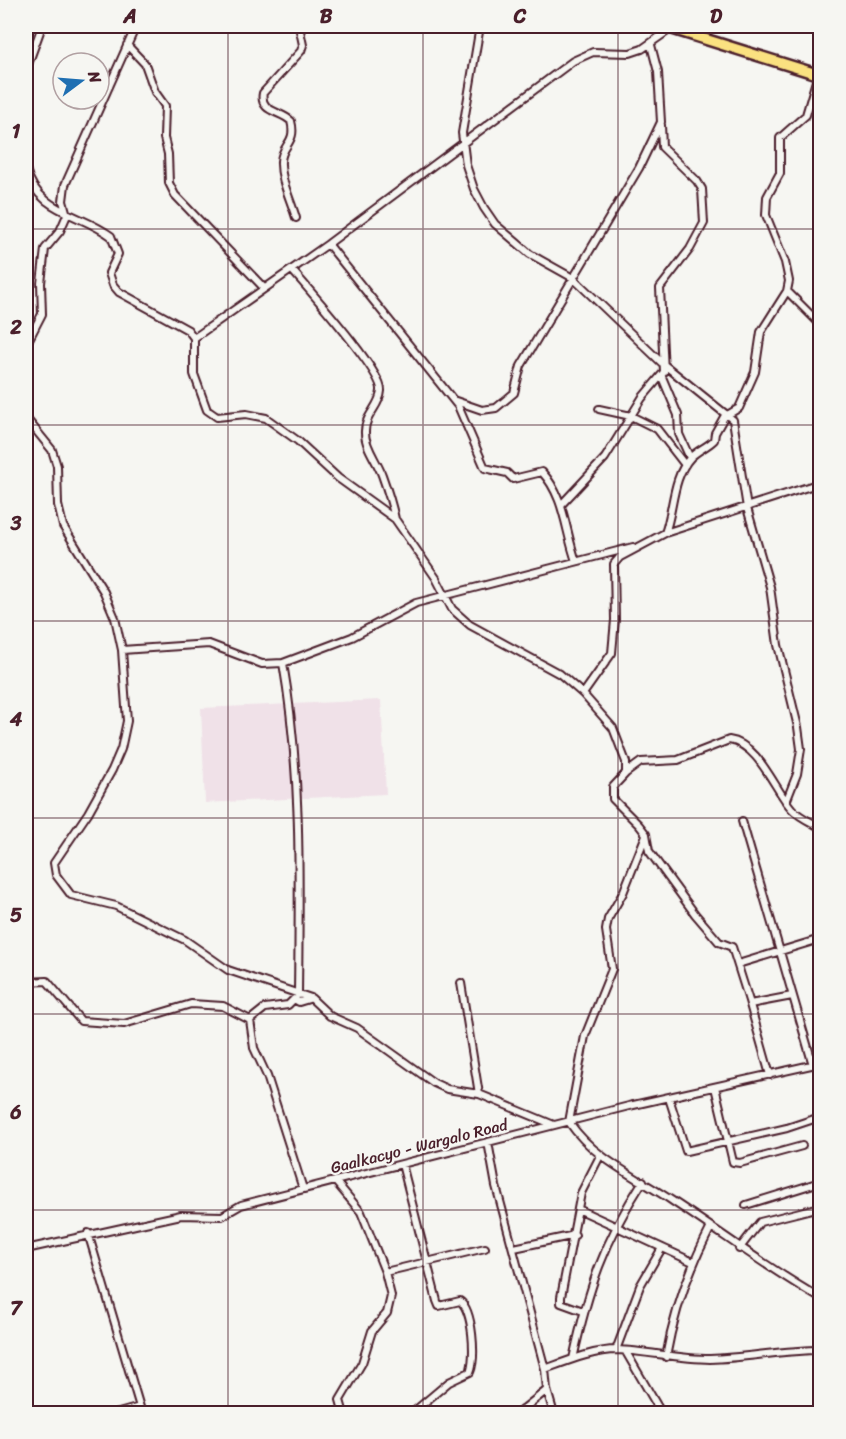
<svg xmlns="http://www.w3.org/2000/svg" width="846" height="1439" viewBox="0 0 846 1439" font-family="Sriracha,sans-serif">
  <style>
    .built { fill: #f0e1e8 }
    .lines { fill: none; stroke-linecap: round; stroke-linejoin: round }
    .street-casing { stroke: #4a1f2b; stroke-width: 10 }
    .primary-casing { stroke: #4a1f2b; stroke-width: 14 }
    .street { stroke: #f6f6f2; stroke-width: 6 }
    .primary { stroke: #fae180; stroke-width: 9 }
    .grid { fill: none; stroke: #4a1f2b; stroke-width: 1.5; stroke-opacity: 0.55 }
    .labels { text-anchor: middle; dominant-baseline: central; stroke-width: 4.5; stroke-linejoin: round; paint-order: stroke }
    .street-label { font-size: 16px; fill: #4a1f2b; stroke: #f6f6f2 }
    .neatline { fill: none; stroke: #4a1f2b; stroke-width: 2 }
    .grid-label { font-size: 20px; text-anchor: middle; font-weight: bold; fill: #4a1f2b }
  </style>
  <rect width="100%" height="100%" fill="#f6f6f2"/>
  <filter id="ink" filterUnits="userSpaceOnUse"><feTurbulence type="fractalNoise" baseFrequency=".0167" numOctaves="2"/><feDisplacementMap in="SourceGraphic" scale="12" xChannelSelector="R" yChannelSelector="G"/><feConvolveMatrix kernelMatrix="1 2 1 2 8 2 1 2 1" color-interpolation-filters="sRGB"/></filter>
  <g filter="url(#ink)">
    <path class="built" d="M381,700L386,794L205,803L201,708Z"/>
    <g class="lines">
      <g class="street-casing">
        <path id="street" d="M480,26L462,133L466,165L474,189L484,208L495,224L530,254L573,278L662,363L733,420L747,508L770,587L778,645L798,727L801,749L797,774L786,802
          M127,45L145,64L155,92L165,106L164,138L168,154L169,183L175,195L264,288
          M26,70L42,26
          M26,169C37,212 80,213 111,236L118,254L109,273L113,285L119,292L188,330L194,338V374L207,410L217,417L246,414L266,418L298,441L338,478L395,519L436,578L452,609L470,625L560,674L583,694L613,728L626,762V773L613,787V799L639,825L646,834L649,851L695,914L719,942L732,947L750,1004L792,996
          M296,218C291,200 280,180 281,161C282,144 297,143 291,121C281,111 259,112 263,93L301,51L303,45L299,26
          M328,244L458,406L485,468L507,473L513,479L542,472C565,497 565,531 576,561
          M292,270C308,289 383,372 381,391C380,407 364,415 365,433C365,447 377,461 382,475C387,489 392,504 395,519
          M787,291L820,324
          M194,338L328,244L573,61L593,52L630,53L642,49L672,28
          M26,345L42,314L41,283L45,249L60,231L67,215L63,201L65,185L136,26
          M662,377L678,415L679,434L690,458
          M453,400L482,410L496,408L514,393L521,366L639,168L661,122L658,72L651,45
          M599,409L631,416L657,429L685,465
          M26,418L52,450L57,466L58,505L63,526L104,592L115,618L122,650L127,721L121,749L112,770L88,813L54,863L56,875L71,895L116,906L185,940L228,970L311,998L330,1016L357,1028L434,1083L447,1089L479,1094L554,1125
          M561,505L605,458L642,398L664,372L660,288L690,249L704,223L702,189L697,181L662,147L661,125
          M665,533L820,483
          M122,650L209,644L262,664L283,663L352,637L416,603L633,547
          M283,663C302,772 299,885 298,995
          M583,694L612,653L615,620L614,564L620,557L665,533C674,509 672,477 691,457C698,450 707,447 714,440L715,433L724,417L739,408L755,372L761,332L787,291L789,281L785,262L766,215L767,197L780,173V138L806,115L818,74
          M626,773L641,762L678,760L729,740C759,744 774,789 792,809C799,817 811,822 820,827
          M742,821L813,1065
          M646,835L623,893L608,919L606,930L612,969L585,1036L569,1122C594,1159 637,1177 674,1202C723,1234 769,1269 820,1298
          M738,964L820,939
          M26,982L47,981L81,1021L124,1024L191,1004L223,1006L250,1020L265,1008L288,1005L294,999L299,1002L309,999
          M461,983L479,1094
          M749,1001L770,1075
          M250,1020L254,1048L267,1076L303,1189
          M715,1087L733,1162L740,1163L802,1146
          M669,1098L686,1151L787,1128L820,1117
          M488,1142L496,1186L545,1369C567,1361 594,1350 617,1350C648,1351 678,1359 710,1359C747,1358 783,1350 820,1350
          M402,1164L437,1301L439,1306L460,1301C473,1310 476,1358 470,1372L449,1382L411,1414
          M335,1181L361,1212L385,1272L391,1296L387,1313L372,1331L362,1363L340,1400L344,1414
          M746,1205L820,1182
          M578,1209L693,1262
          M88,1233L142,1414
          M514,1248L575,1235
          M26,1249L181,1215L222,1216L241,1205L629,1106L820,1063
          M739,1249L760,1222L820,1207
          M385,1272L485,1248
          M583,1311L561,1303V1297L581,1193L600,1156
          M616,1350L640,1286L662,1248
          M626,1352L662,1414
          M666,1357C674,1312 689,1269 711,1227
          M573,1359C588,1290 604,1241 643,1181
          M545,1369L547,1390L554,1414
          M115,1414L140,1407
          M517,1414L547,1390
          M819,1414L820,1408"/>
      </g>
      <g class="primary-casing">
        <path id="primary" d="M663,26L820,75"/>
      </g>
      <use href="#street" class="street"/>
      <use href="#primary" class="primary"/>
    </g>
  </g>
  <path class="grid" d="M228,26V1414M423,26V1414M618,26V1414M26,229H820M26,425H820M26,621H820M26,818H820M26,1014H820M26,1210H820"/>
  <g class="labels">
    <g class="street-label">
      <text transform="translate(419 1146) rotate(-14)">Gaalkacyo - Wargalo Road</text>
    </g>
  </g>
  <rect width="846" height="1439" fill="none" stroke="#f6f6f2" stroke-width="66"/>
  <g transform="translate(81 81) rotate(74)"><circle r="28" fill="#f6f6f2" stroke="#b1a0a2" stroke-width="1.5"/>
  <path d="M0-4.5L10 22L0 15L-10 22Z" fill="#1f6fb2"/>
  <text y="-9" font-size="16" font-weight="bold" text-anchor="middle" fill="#4a1f2b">N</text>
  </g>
  <rect x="33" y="33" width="780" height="1373" class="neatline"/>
  <g class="grid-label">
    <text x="130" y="23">A</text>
    <text x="326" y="23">B</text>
    <text x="520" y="23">C</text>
    <text x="716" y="23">D</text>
    <text x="16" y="138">1</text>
    <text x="16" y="334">2</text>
    <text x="16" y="530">3</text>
    <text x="16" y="726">4</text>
    <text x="16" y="922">5</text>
    <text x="16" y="1119">6</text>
    <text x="16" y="1315">7</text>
  </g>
</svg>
